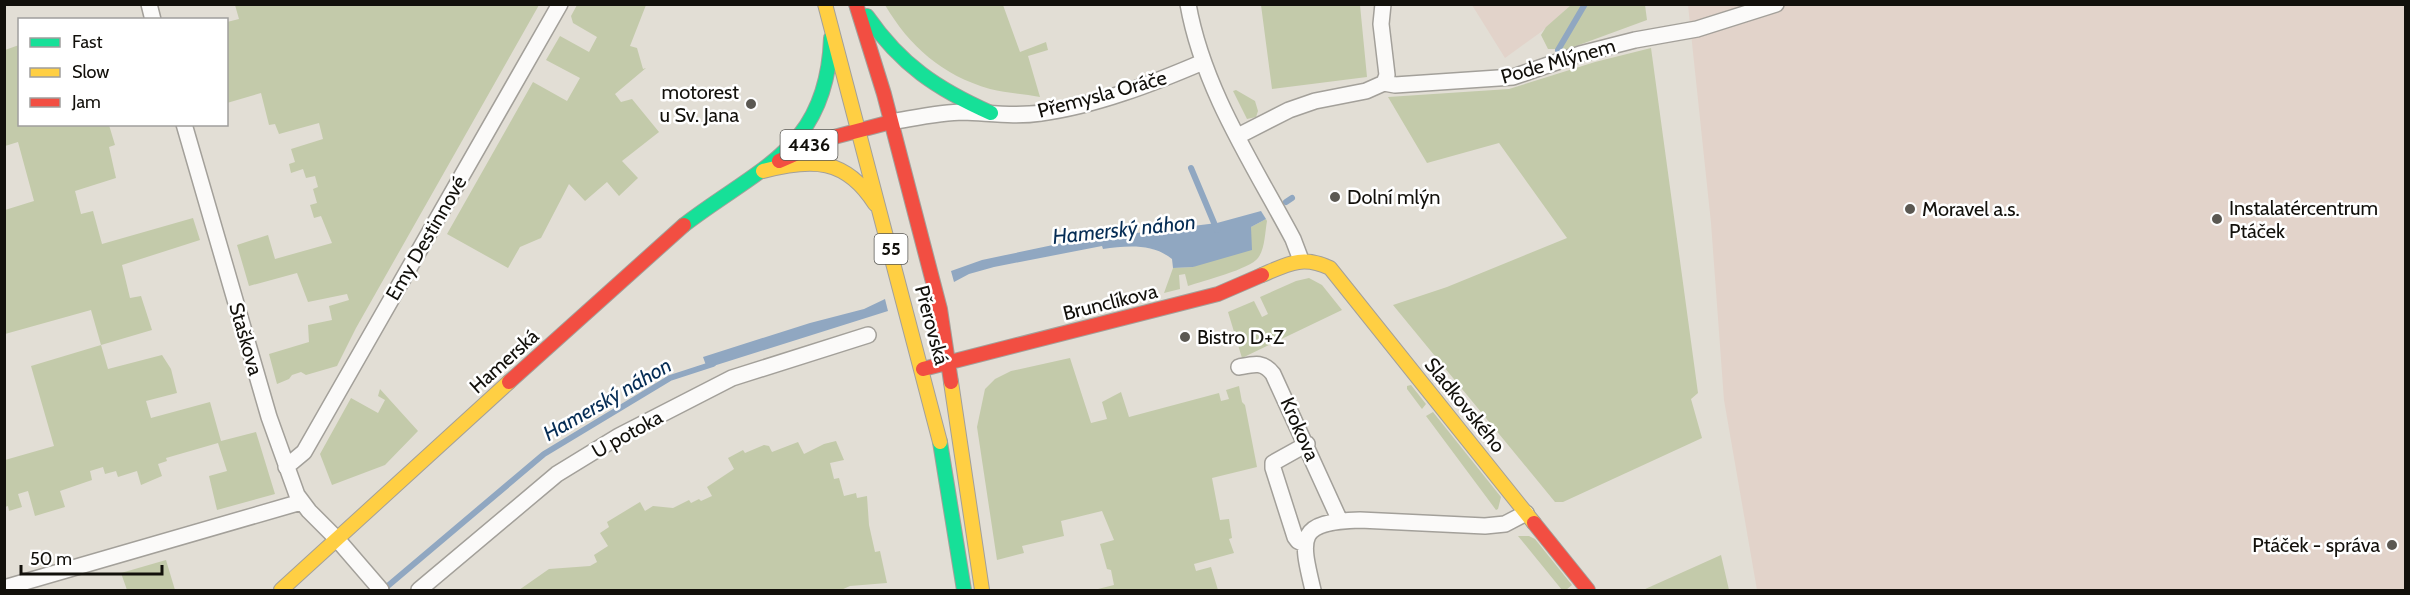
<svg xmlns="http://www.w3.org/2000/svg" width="2410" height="595" viewBox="0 0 2410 595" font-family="Cabin,sans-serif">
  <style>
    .industrial { fill: #e2d3ca }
    .green { fill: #c3caaa }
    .water { fill: #90a7c1 }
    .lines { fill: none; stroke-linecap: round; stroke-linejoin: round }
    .stream { stroke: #90a7c1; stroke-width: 6 }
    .street-casing { stroke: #a3a09a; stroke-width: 18 }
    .fast-casing { stroke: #a3a09a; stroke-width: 16 }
    .slow-casing { stroke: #a3a09a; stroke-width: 16 }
    .jam-casing { stroke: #a3a09a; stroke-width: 16 }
    .street { stroke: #fbfaf9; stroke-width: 15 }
    .fast { stroke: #16e098; stroke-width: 14 }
    .slow { stroke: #ffcf43; stroke-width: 14 }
    .jam { stroke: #f24e42; stroke-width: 14 }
    .poi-dot { fill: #5b5852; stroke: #fff; stroke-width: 2 }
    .labels { text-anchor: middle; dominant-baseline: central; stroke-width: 5; stroke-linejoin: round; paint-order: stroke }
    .shield { fill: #fff; stroke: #595854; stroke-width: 1.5 }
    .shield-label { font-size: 18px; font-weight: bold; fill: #12100b }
    .street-label { font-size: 20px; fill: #12100b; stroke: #fff }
    .poi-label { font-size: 20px; fill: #12100b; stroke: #fff; text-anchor: start }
    .water-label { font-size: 21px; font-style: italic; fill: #052c54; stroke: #fff }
  </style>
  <rect width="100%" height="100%" fill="#e2ded5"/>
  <path class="industrial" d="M1472,5H1571L1541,32L1505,58Z
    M1688,5H2405V590H1757L1724,400L1711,223Z"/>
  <path class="green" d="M235,5H539L356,328L337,366L306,375L301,372L292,375L289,379L277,384L269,354L309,342L308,325L332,320L329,306L349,300L347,294L308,302L297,273L249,286L237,245L268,235L275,259L332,243L321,216L314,218L310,205L317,203L313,189L318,187L315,176L306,178L303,169L291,173L289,164L295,162L291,149L323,139L319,123L279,134L275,124L269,125L261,93L227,103V22L239,19Z
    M577,5H646L630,46L637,48L643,69L646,68L615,94L621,102L632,99L659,132L622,161L638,178L619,196L607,182L585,201L569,184L541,238L520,247L508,268L447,234L533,82L567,101L580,78L546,60L560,36L589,52L597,37L573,23L571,16Z
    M885,5H1003L1020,52L1046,42L1048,50L1028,56L1040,97C1024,94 1006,93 990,89C942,75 910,47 885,5Z
    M1261,5H1360L1367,77L1272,89Z
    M1571,5H1645L1647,20L1568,49H1548L1541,35L1546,27Z
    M19,45L20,124L109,125L115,145L109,147L116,178L75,191L81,214L93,211L102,244L193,218L200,240L122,265L130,298L141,296L152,330L101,345L108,369L162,355L171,369L177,393L146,401L151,418L210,402L221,441L256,432L275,494L217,510L209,476L227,471L218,443L166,458L167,461L158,464L162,476L141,485L137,471L118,477L116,471L105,474L103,467L90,471L92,480L60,491L65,507L35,516L28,491L18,494L22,507L9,511L8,506L5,507V460L54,446L31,366L101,345L91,310L5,334V210L34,201L18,142L5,146V50Z
    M1651,48L1698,393L1691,399L1702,438L1563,502H1555L1393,305L1447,287L1567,238L1499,143L1427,163L1388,97L1509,89L1595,62Z
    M1236,90L1255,101L1258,111L1256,117L1247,119L1233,91Z
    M1266,219L1267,221C1265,232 1265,249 1258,258C1250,269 1203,281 1188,286L1185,274L1179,275L1180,289L1164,293L1173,268L1193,267L1251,227Z
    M1309,278L1322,285L1342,310L1242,358L1228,312L1254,301L1262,317L1268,314L1260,297L1296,281Z
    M1070,358L1091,423L1107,419L1102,402L1121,392L1129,417L1219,393L1221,401L1229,399L1226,390L1239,386L1242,402L1245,405L1257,467L1212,478L1220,520L1229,519L1232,538L1229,539L1234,553L1194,564L1196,571L1211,567L1218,590H1094L1114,585L1111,570L1107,569L1100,544L1114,540L1102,511L1061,521L1064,536L1022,546L1024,553L997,560L977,427L985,389L995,379L1011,371Z
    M1411,385L1426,404L1422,409L1407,389V386Z
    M380,389L418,431L385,465L332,485L320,454L351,398L378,413L385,400L378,396Z
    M1433,412L1501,497L1498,509L1496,510L1426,416Z
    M836,441L844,460L830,463L834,479L839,478L844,496L856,493L857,498L867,496L869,525L875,552L880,551L887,583L850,586L841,590H519L549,569L590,566L597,562L594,555L608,546L600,533L609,527L607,522L640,502L645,511L653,506L673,508L689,500L691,503L699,499L701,501L712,496L707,487L734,469L728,458L743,450L745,453L764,445L769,446L772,452L798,442L804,454L824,444Z
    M1518,536H1529L1535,539L1572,585L1566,590H1562Z
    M1721,555L1729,590H1643Z
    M166,560L175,590H127L121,573Z"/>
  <path class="water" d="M1261,211L1266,219L1251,227L1252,250L1193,267L1173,268L1172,259C1152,243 1126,246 1103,249L1102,246L994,267L969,274L954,282L951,271L982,260L1072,241L1217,223Z
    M885,299L888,311L707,368L703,357L810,323L864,309Z"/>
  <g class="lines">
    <path class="stream" d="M1558,50L1585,4
      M1191,168L1217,230
      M1286,202L1292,198
      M383,590L544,454L670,378L713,364"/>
    <g class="street-casing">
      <path id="street" d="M149,4L153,20
        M1188,4C1203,89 1253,164 1293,239L1301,260
        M1383,4L1381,24L1387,75L1384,83
        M891,122C915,118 940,112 964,112C990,113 1015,117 1041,113C1095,106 1154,83 1203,62
        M184,124L269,417L297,495L309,511L337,539L381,590
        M1238,136L1289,110L1315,101L1366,91L1384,83L1395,85L1513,77L1580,54L1635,40L1697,29L1776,4
        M1239,367C1254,364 1263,361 1273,374L1340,521
        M286,467L304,452L560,4
        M1304,544L1298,541L1295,537L1273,468V463L1307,444
        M4,588L301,502
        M419,590L557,474L619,436L732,378L868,335
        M1313,590C1300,536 1297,522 1360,520L1485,526L1505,524L1526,513"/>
    </g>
    <g class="fast-casing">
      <path id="fast" d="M867,16C901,65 937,89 991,113
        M684,225C761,166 827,149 831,38
        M940,442L964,590"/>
    </g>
    <g class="slow-casing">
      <path id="slow" d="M825,4L940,442
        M763,171C812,158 846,158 875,204
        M1262,275C1288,264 1302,255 1330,268L1534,523
        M951,382L982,590
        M281,590L509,382"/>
    </g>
    <g class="jam-casing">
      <path id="jam" d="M856,4L884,94L940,309L951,382
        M779,161L834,137L891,122
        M923,369L1218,294L1262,275
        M509,382L684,225
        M1534,523L1588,590"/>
    </g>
    <use href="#street" class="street"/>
    <use href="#fast" class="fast"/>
    <use href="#slow" class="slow"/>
    <use href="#jam" class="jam"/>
  </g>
  <g class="poi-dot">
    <circle cx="751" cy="104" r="6"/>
    <circle cx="1335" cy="197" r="6"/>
    <circle cx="1910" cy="209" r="6"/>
    <circle cx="2217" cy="219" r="6"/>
    <circle cx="1185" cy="337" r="6"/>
    <circle cx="2392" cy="545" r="6"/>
  </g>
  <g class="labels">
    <g class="shield">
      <rect x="780.5" y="130" width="57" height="30" rx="4.5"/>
      <rect x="874.5" y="234" width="33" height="30" rx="4.5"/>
    </g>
    <g class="shield-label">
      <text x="809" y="145">4436</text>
      <text x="891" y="249">55</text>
    </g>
    <g class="street-label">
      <text transform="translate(1558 61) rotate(-16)">Pode Mlýnem</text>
      <text transform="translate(1102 94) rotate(-15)">Přemysla Oráče</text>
      <text transform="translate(426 238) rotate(-60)">Emy Destinnové</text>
      <text transform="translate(1110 302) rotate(-14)">Brunclíkova</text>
      <text transform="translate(932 325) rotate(75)">Přerovská</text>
      <text transform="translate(246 339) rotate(74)">Staškova</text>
      <text transform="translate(504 361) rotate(-42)">Hamerská</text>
      <text transform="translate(1465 405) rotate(51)">Sladkovského</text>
      <text transform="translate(1300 429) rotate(66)">Krokova</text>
      <text transform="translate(627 434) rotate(-29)">U potoka</text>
    </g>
    <g class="poi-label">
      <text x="739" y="92" text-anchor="end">motorest<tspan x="739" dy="23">u Sv. Jana</tspan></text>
      <text x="1347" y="197">Dolní mlýn</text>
      <text x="2229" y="208">Instalatércentrum<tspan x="2229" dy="23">Ptáček</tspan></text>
      <text x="1922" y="209">Moravel a.s.</text>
      <text x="1197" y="337">Bistro D+Z</text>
      <text x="2380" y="545" text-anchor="end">Ptáček - správa</text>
    </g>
    <g class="water-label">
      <text transform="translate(1124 229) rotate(-6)">Hamerský náhon</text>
      <text transform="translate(607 399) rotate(-30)">Hamerský náhon</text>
    </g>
  </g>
  <rect width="2410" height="595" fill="none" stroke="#12100b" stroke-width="12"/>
  <rect x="18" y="18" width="210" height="108" fill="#ffffff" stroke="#a09f9d" stroke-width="1.5"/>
  <rect x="30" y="38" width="30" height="9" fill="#16e098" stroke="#a09f9d" stroke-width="1.5"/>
  <text x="72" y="48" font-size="18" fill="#12100b">Fast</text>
  <rect x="30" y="68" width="30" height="9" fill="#ffcf43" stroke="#a09f9d" stroke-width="1.5"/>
  <text x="72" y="78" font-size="18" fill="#12100b">Slow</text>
  <rect x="30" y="98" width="30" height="9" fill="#f24e42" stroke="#a09f9d" stroke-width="1.5"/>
  <text x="72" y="108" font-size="18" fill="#12100b">Jam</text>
  <path d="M21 565v9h141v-9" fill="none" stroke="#12100b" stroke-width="3"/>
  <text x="30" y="565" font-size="18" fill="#12100b" stroke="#ffffff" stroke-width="4.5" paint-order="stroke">50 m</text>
</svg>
